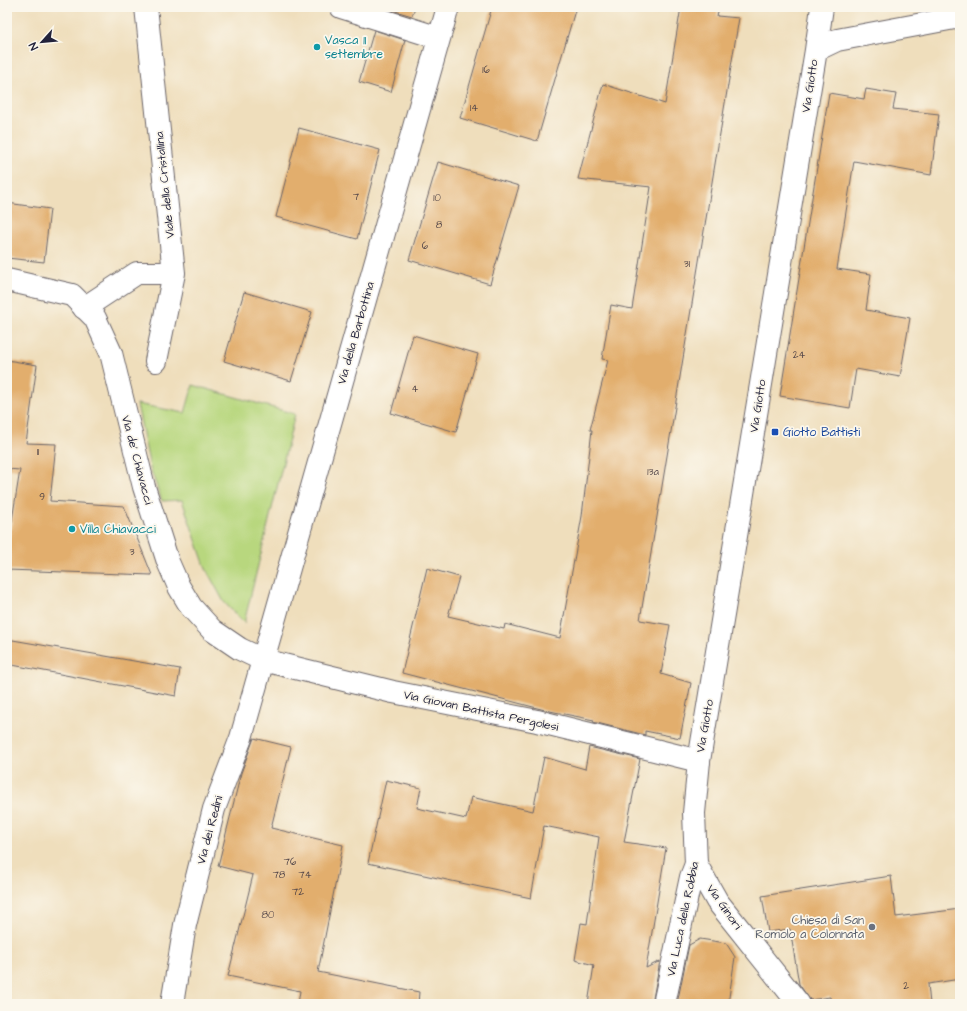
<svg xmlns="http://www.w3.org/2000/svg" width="967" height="1011" viewBox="0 0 967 1011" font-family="'Architects Daughter',sans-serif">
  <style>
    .green { fill: #b8d77e; stroke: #6d7c5c }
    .building { fill: #e2ae6d }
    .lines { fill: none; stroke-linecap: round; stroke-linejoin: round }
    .pedestrian-casing { stroke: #6a6468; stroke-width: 24 }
    .minor-casing { stroke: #6a6468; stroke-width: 24 }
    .tertiary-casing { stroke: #6a6468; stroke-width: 24 }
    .pedestrian { stroke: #fff; stroke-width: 22 }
    .minor { stroke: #fff; stroke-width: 22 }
    .tertiary { stroke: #fff; stroke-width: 22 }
    .culture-dot { fill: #0f9aa8; stroke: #fbf7ec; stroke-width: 1.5 }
    .transit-dot { fill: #1a4fb4; stroke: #fbf7ec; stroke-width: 1.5 }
    .worship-dot { fill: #6b7280; stroke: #fbf7ec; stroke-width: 1.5 }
    .labels { text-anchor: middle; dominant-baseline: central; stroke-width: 3.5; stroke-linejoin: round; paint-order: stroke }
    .number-label { font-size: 10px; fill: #524548 }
    .culture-label { font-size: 12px; fill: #0d838f; stroke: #fbf7ec; text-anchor: start }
    .street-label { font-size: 12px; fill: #22223b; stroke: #fbf7ec }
    .transit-label { font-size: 12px; fill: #164399; stroke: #fbf7ec; text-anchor: start }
    .worship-label { font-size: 12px; fill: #5b616d; stroke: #fbf7ec; text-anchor: end }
  </style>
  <rect width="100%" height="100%" fill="#fbf7ec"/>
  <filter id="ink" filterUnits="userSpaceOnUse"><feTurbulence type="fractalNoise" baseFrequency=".025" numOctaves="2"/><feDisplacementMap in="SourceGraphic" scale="8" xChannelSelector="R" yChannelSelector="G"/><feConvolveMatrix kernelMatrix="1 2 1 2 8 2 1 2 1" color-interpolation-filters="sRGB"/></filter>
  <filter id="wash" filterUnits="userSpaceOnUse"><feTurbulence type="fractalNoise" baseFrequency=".012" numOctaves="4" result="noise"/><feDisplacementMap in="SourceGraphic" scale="16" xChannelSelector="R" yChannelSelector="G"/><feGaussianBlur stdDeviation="0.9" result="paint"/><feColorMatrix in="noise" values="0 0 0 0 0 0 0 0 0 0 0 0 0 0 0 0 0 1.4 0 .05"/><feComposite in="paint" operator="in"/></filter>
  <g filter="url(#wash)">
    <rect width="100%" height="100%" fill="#efdebc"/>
    <path class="green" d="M193,385L295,414L244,623L224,602L206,569L182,500L162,501L150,468L137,404L185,413Z"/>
    <g id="blocks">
      <path class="building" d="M382,7H415L412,16Z
        M492,7H576L537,141L460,118Z
        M681,7H719L717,16L739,18L640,620L670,625L661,674L691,683L680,738L645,731V735L593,722L594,720L545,710L402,673L427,568L459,577L448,616L504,629L505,624L560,638L582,516L592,430H590L608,360L602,359L611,305L632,309L651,187L578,179L603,84L665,104Z
        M374,30L405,40L391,92L359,82Z
        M866,89L896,94L893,109L939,114L931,175L854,161L837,269L871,274L866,310L910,318L900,377L856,369L850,408L780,396L829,93L864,99Z
        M299,128L380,150L357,239L276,217Z
        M438,162L519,186L490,284L409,260Z
        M7,203L50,209L44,262L7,258Z
        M244,292L312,312L291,381L224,361Z
        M413,335L478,354L456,432L391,413Z
        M7,360L37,365L26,443L56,444L50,501L124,506L152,575L7,570V552L20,470L7,469Z
        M7,639L180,669L176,696L7,664Z
        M254,738L291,747L271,828L343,845L318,972L419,992L418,1004H298L300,991L228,976L253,875L218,866L241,773Z
        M589,747L640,759L624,842L666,848L646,968L660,961L652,1004H588L594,965L575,960L581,923L587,924L599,837L544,826L531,898L368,863L386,780L421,788L417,808L466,819L471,797L533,811L544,757L585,769Z
        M891,876L896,917L960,909V979L928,984L930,1004H831L830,997L810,1000L799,984L790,929L768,932L762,896Z
        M700,939L726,943L735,957L728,1004H677L689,945Z"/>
    </g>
  </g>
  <g filter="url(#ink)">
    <use href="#blocks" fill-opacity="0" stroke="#6a6468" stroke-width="1"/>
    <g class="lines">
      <g class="pedestrian-casing">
        <path id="pedestrian" d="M341,7L439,38
          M263,660L448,7"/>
      </g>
      <g class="minor-casing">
        <path id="minor" d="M146,7L174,273L156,361
          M816,50L822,7
          M84,308L137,273H174
          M699,761L816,50L837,40L960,17
          M172,1004L185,925L214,809L241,738L263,660
          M664,1004L691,877L696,864"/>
      </g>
      <g class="tertiary-casing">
        <path id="tertiary" d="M7,280L72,295L95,318L111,353L144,487L168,562L179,587L191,607L212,630L240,649L263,660L393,692L537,721L699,761L694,813L696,864L717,901L799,1004"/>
      </g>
      <use href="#pedestrian" class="pedestrian"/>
      <use href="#minor" class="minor"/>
      <use href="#tertiary" class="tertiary"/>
    </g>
  </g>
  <g class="culture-dot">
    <circle cx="317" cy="47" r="4"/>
    <circle cx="72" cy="529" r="4"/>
  </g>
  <rect class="transit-dot" x="771" y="428" width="8" height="8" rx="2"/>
  <circle class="worship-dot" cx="872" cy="927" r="4"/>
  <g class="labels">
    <g class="number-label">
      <text x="486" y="70">16</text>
      <text x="474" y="108">14</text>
      <text x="356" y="197">7</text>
      <text x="437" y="198">10</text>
      <text x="439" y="225">8</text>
      <text x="425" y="246">6</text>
      <text x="687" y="264">31</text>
      <text x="799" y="355">24</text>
      <text x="415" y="389">4</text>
      <text x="38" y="452">11</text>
      <text x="653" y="472">13a</text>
      <text x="42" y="497">9</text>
      <text x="132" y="552">3</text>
      <text x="290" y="862">76</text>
      <text x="279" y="875">78</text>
      <text x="305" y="875">74</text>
      <text x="298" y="892">72</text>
      <text x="268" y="915">80</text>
      <text x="906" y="986">2</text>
    </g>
    <g class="culture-label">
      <text x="325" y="40">Vasca 11<tspan x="325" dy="14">settembre</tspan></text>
      <text x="80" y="529">Villa Chiavacci</text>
    </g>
    <g class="street-label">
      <text transform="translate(810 86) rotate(-81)">Via Giotto</text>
      <text transform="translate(165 185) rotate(-96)">Viale della Cristallina</text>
      <text transform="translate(356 333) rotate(-74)">Via della Barbottina</text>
      <text transform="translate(758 406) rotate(-81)">Via Giotto</text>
      <text transform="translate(137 460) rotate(75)">Via de' Chiavacci</text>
      <text transform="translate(481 711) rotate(12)">Via Giovan Battista Pergolesi</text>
      <text transform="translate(705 726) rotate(-80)">Via Giotto</text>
      <text transform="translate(210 830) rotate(-75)">Via dei Redini</text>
      <text transform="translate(724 907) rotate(55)">Via Ginori</text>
      <text transform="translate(683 919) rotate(-78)">Via Luca della Robbia</text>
    </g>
    <g class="transit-label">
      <text x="783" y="432">Giotto Battisti</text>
    </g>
    <g class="worship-label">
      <text x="864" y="920">Chiesa di San<tspan x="864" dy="14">Romolo a Colonnata</tspan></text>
    </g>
  </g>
  <rect width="967" height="1011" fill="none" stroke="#fbf7ec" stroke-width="24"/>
  <g transform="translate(42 42) rotate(243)" stroke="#fbf7ec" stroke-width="3" paint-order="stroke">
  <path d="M0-3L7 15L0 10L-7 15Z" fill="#22223b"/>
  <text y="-6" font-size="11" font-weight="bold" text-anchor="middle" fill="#22223b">N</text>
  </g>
</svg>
